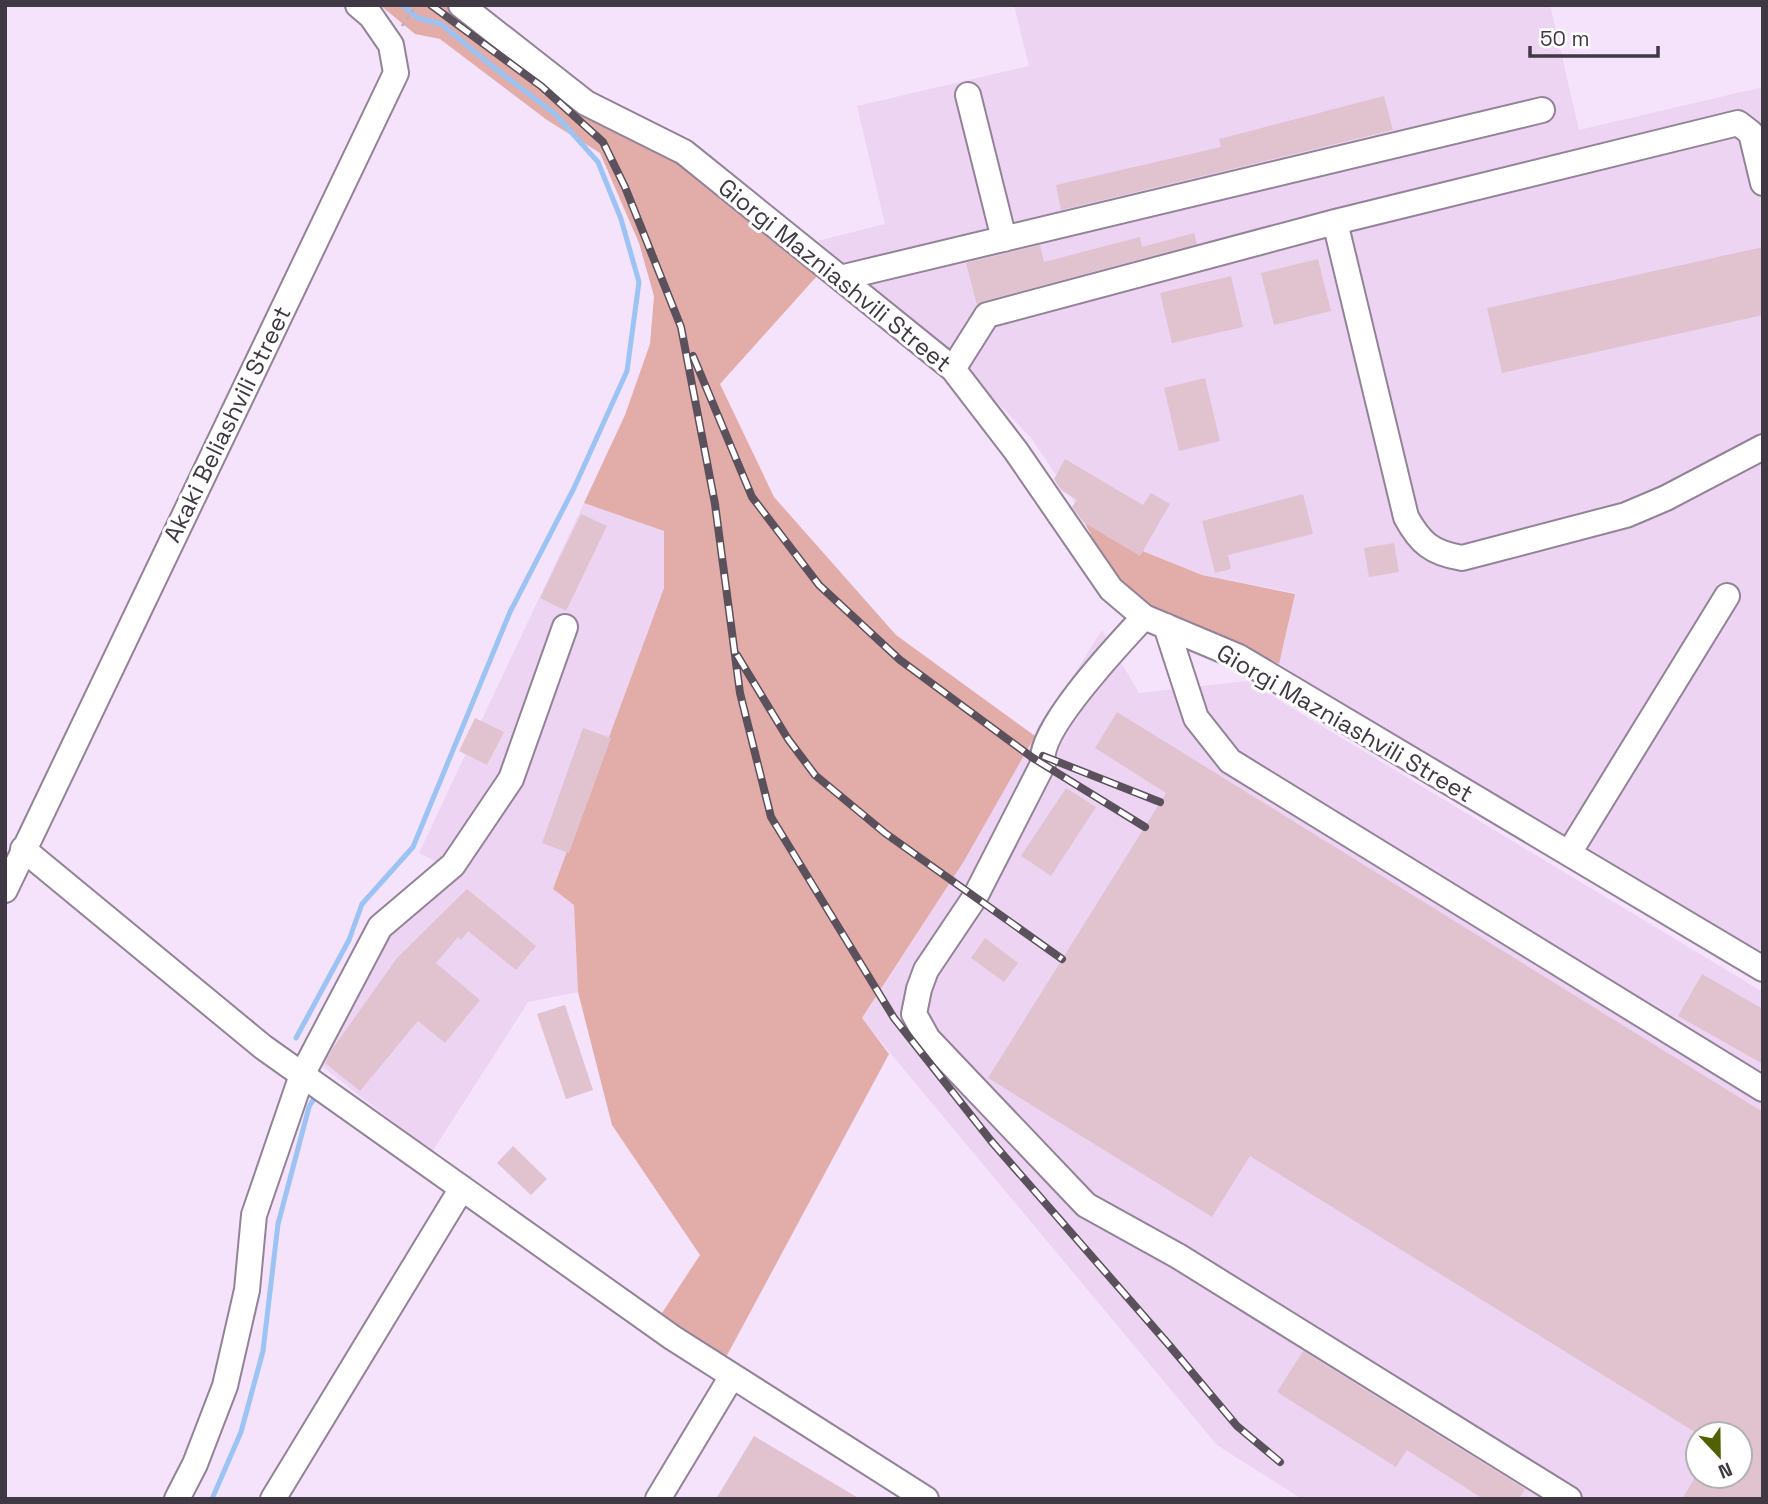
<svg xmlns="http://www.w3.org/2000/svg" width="1768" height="1504" viewBox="0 0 1768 1504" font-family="'Space Grotesk',sans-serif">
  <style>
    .built { fill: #ecd4f2; fill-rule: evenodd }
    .green { fill: #e2aca8 }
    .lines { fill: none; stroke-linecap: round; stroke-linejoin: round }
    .stream { stroke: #9bc3f4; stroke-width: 5 }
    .building { fill: #e1c3d0 }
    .minor-casing { stroke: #938298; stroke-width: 28 }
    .path { stroke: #bcadc1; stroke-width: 2.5; stroke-dasharray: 3.5 5; stroke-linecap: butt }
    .minor { stroke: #fff; stroke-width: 24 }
    .rail-casing { stroke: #5b515d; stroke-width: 8 }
    .rail { stroke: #fff; stroke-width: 5; stroke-dasharray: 16; stroke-linecap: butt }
    .labels { text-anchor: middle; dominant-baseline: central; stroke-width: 6; stroke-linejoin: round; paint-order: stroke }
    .street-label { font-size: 24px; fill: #403842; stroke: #fff }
  </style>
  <rect width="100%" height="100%" fill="#f5e2fb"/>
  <path class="built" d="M1014,5H1550L1579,130L1763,87V956L1279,664L1295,593L1202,575L1108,537L1074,501L1031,438L962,365L818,241L885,224L857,106L1029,66Z
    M584,503L664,531V588L553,889L574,905L578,992L528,1002L432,1152L319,1064L388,935L462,874L419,853Z
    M1102,630L1139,693L1247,681L1763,992V1499H1302L1217,1445L862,1019L964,861L1035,736ZM1698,1434H1740V1476H1698Z"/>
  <path class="green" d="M380,5H453L678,160L817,276L720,384L774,497L896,635L1035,736L964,861L862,1018L889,1054L725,1359L662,1313L700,1255L612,1125L578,992L574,905L553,889L664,588V531L584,503L625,415L650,344L654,296L639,243L600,153L547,120L440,39L415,34Z
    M1074,501L1108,537L1202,575L1295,594L1279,664L1138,599L1112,577Z"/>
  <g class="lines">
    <path class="stream" d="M296,1038L349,940L362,904L413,847L510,612L574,488L627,371L639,282L621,219L598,162L555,114L492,66L441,24L418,18L402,5
      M212,1499L241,1432L263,1351L278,1224L309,1107L313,1100"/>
  </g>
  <path class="building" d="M1384,96L1393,130L1061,210L1056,185L1221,147L1219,139Z
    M1194,233L1197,244L983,301L977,305L966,263L1040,245L1044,262L1140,237L1142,247Z
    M1763,247V315L1502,373L1487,308Z
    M1318,259L1331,311L1274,325L1261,273Z
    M1231,276L1243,327L1172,343L1160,293Z
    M1205,378L1220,441L1179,451L1164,388Z
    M1065,459L1143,505L1151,493L1170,504L1140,556L1083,522L1072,507L1077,500L1061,490L1054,479Z
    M1303,494L1313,534L1228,555L1231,569L1215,573L1202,521Z
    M581,514L607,526L566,611L540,598Z
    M1394,543L1399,572L1369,577L1364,548Z
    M1117,712L1763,1112V1499H1682L1696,1476H1740V1434H1698L1250,1156L1212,1217L988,1078L1166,793L1095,748Z
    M475,718L504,732L487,765L459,751Z
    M583,728L611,738L569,853L542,843Z
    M1066,788L1096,807L1051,876L1021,856Z
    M467,889L536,946L516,970L468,931L461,940L458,937L436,963L480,1000L445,1043L418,1021L360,1091L325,1063L333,1048L397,958Z
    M985,938L1018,963L1004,982L971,958Z
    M1702,974L1763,1009V1064L1678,1016Z
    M565,1005L593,1090L566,1099L537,1014Z
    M513,1146L547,1179L531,1195L497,1163Z
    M1303,1351L1525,1489L1519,1499H1483L1407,1450L1396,1467L1277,1392Z
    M754,1436L860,1499H716Z"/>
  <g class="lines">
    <g class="minor-casing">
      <path id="minor" d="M461,5L586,103L684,152L953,369L1016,451L1111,589L1144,617L1239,657L1763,969
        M968,95L1004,239
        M1335,222L1406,517C1420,543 1432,553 1462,558L1626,515L1666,498L1763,447
        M840,278L1542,110
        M953,369L987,315L1335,222L1738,123L1751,133L1763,183
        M1144,617C1120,643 1036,731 1043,764L975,897L926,970L919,989L914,1014L928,1039L1086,1205L1178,1256L1569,1499
        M1166,626L1196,718L1230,761L1763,1089
        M23,849L263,1047L673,1338L926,1499
        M1569,853L1727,596
        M5,890L396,73L391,45L371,16L358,5
        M177,1499L195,1464L225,1386L247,1290L254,1215L302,1075L380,927L453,865L511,779L565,627
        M273,1499L462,1188
        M658,1499L732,1376"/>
    </g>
    <path class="path" d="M402,26L411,12L420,5"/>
    <use href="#minor" class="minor"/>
    <g class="rail-casing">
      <path id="rail" d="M431,5L541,86L603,142L625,187L681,327L715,504L740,693L771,817L894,1018L992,1142L1169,1345L1237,1426L1280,1462
        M693,356L752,497L819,585L900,660L1033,758L1145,827
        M737,655L788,739L815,775L885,833L1062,959
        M1043,756L1160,802"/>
    </g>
    <use href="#rail" class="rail"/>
  </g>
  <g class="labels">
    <g class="street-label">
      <text transform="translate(835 275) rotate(39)">Giorgi Mazniashvili Street</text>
      <text transform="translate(227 424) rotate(-64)">Akaki Beliashvili Street</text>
      <text transform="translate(1345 723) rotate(30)">Giorgi Mazniashvili Street</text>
    </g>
  </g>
  <rect width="1768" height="1504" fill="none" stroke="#403842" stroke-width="14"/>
  <g transform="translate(1719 1455) rotate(158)"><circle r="33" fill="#ffffff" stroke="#b3afb3" stroke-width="2"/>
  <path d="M0-5L12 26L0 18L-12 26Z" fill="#516000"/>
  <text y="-10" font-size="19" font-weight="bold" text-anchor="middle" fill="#403842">N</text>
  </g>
  <path d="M1530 46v10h128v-10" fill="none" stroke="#403842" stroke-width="3.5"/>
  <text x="1540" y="46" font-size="21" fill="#403842" stroke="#ffffff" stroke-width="5" paint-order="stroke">50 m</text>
</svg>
